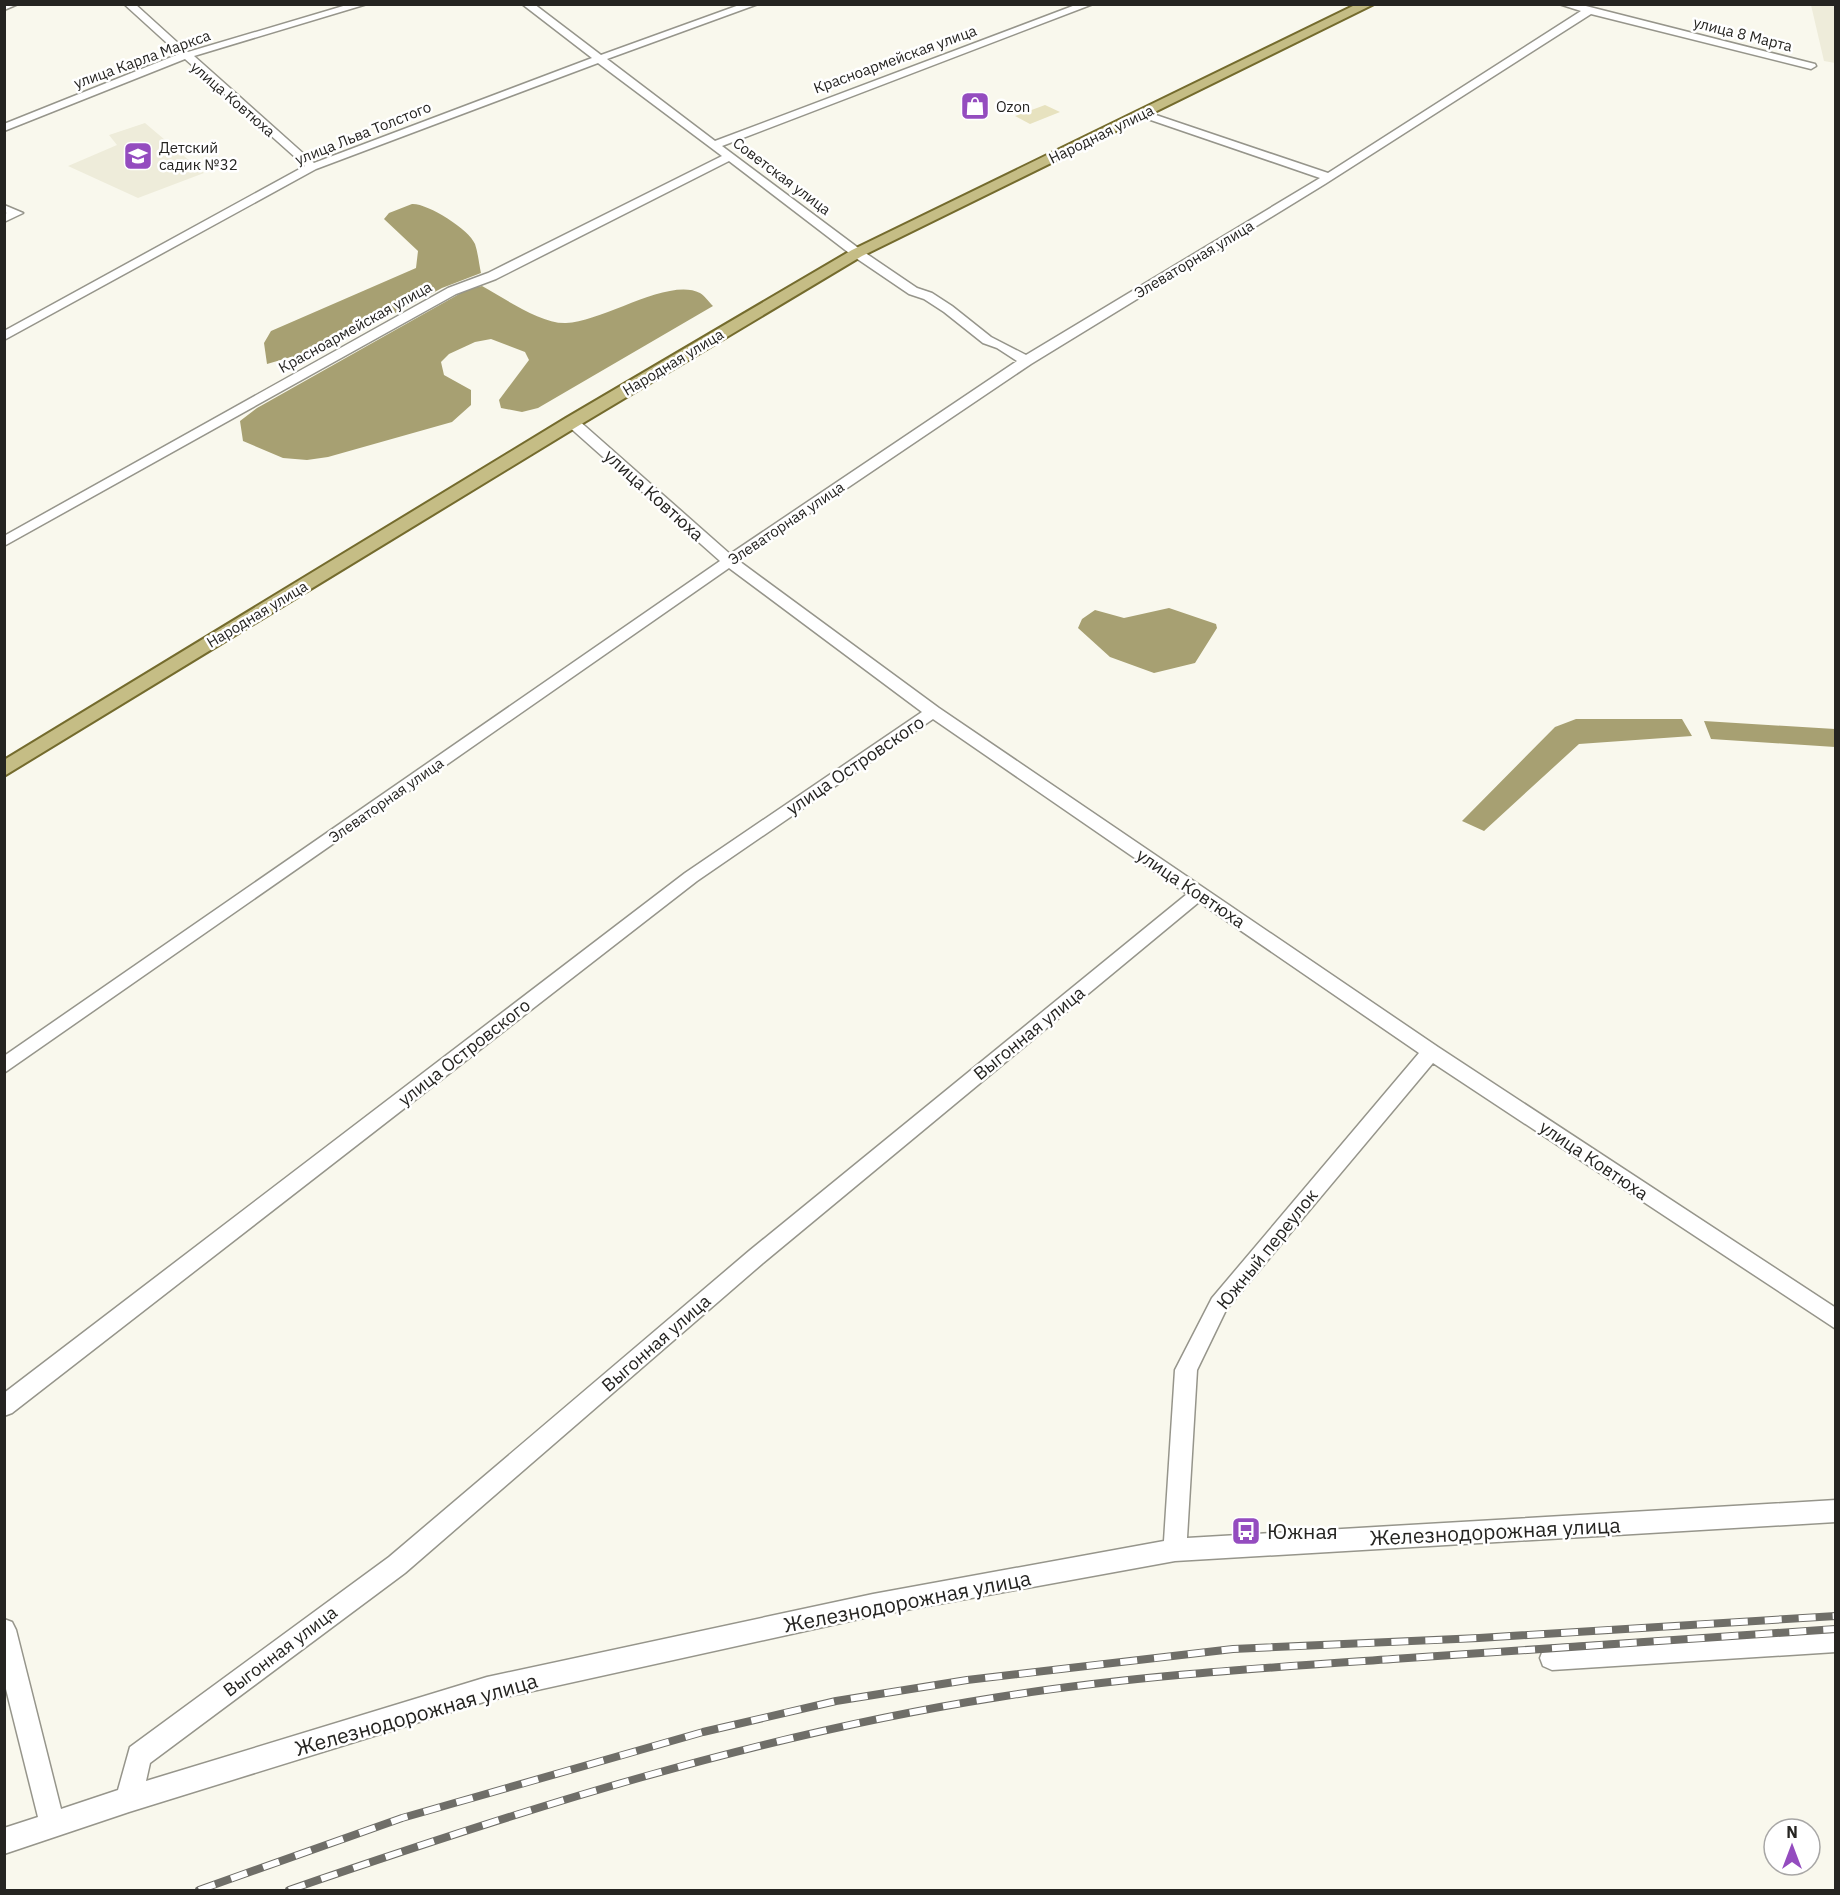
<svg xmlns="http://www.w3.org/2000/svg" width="1840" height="1895" viewBox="0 0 1840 1895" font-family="'IBM Plex Sans',sans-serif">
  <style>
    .built { fill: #eeecda }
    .green { fill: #e7e2bf }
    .water { fill: #a7a072 }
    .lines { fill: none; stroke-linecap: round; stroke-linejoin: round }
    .minor-casing { stroke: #96958b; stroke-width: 3 }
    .major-casing { stroke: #746b2d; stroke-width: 4 }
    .minor { fill: #fff; fill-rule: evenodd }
    .major { fill: #c5bd85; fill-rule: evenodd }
    .rail-casing { stroke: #6f6e68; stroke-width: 8 }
    .rail { stroke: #fff; stroke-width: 6; stroke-dasharray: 17; stroke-linecap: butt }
    .labels { text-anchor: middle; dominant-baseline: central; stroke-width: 5; stroke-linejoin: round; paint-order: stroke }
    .far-street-label { font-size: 15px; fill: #252421; stroke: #fff }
    .far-poi-label { font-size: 15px; fill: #252421; stroke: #fff; text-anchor: start }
    .street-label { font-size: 18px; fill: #252421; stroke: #fff }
    .near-poi-label { font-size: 21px; fill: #252421; stroke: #fff; text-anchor: start }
    .near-street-label { font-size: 21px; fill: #252421; stroke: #fff }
  </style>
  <rect width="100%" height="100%" fill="#f9f8ed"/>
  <path class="built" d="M1811,5H1835V63L1824,61Z
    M145,123L204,173L138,198L68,166L117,145L109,135Z"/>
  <path class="green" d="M1045,105L1060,112L1030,124L1015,116Z"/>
  <path class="water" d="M412,204C427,203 469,229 475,244C478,253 479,264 481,273L442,288L314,356L291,357L267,364L264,343L271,331L416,268L418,251L384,219L389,213Z
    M482,286C504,298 541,324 566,323C603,322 668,277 700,293C705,296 709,302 713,306L538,408L522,412L501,408L499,400L529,360L525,352L491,339L475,342L449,354L441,362L444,375L471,390V405L452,422L328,457L307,460L283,458L243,441L240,421L257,408L468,289Z
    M1169,608L1216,624L1217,628L1195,663L1154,673L1110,657L1078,628L1082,619L1095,610L1124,618Z
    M1576,719H1682L1692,736L1579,744L1484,831L1462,821L1555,727Z
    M1704,721L1835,729V747L1711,739Z"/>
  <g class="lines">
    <g class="minor-casing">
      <path id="minor" d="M4,4H18L4,10Z
        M124,4H135L188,52L350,4H367L194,56L314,163L592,58L522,4H534L601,55L742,4H758L607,59L715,141L1078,4H1093L722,146L861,250L917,288L932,293L952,306L991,337L1026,355L1320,178L1139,116V112H1147L1328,173L1581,11L1559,4H1578L1815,64L1816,66L1811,69L1591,14L1325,184L1031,364L739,561L939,708L1438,1047L1836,1308V1329L1433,1063L1226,1310L1197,1370L1187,1538L1836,1500V1522L1175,1561L873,1616L487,1701L129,1812L4,1854V1828L38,1817L4,1681V1619L12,1622L16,1630L61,1809L118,1790L130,1747L389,1557L749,1251L1187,894L933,719L697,881L12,1413L4,1416V1393L685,873L922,712L729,568L4,1073V1056L720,561L567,425V419H577L730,554L1017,361L997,348L983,343L944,312L924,299L909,294L853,256L729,161L496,279L456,294L4,546V536L448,288L488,273L722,156L598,63L316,169L4,340V331L305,166L185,59L4,131V124L179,54ZM1199,902L1419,1053L1212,1298L1175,1370L1164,1541L873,1594L487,1677L146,1781L150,1763L405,1573L763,1263Z
        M4,205L23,213L4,222V214L7,213L4,212Z
        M1836,1628V1652L1552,1670L1543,1666L1540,1658L1543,1650L1552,1646Z"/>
    </g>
    <g class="major-casing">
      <path id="major" d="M1357,4H1374L862,256L578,426L4,776V760L566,418L852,250Z"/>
    </g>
    <use href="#minor" class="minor"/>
    <use href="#major" class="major"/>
    <g class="rail-casing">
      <path id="rail" d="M199,1890L402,1818L703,1732L836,1701L967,1680L1233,1649L1479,1638L1836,1616
        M289,1890C521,1810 756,1735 999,1697C1130,1676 1262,1668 1393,1659C1541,1649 1688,1639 1836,1629"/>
    </g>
    <use href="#rail" class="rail"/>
  </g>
  <defs>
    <g id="shop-square" transform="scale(1.5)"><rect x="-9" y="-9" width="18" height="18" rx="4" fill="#944cbf" stroke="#fff"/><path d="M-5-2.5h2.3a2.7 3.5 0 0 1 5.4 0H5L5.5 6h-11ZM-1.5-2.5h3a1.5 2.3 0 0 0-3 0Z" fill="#fff"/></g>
    <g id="school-square" transform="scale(1.5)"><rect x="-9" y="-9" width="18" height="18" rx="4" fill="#944cbf" stroke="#fff"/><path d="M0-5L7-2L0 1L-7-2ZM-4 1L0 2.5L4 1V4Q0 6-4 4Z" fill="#fff"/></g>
    <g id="bus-square" transform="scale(1.5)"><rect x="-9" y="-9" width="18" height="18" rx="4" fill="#944cbf" stroke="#fff"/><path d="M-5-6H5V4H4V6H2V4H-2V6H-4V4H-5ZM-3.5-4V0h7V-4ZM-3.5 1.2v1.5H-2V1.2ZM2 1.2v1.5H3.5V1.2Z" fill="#fff"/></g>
  </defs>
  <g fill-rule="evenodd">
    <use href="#shop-square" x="975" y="106"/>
    <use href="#school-square" x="138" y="156"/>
    <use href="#bus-square" x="1246" y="1531"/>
  </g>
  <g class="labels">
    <g class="far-street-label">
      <text transform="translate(1743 34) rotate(14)">улица 8 Марта</text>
      <text transform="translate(142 59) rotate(-20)">улица Карла Маркса</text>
      <text transform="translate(895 59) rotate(-20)">Красноармейская улица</text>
      <text transform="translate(233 99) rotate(41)">улица Ковтюха</text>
      <text transform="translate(363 133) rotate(-22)">улица Льва Толстого</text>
      <text transform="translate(1101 134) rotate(-26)">Народная улица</text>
      <text transform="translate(782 176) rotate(37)">Советская улица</text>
      <text transform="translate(1194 259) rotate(-31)">Элеваторная улица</text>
      <text transform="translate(355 327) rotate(-29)">Красноармейская улица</text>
      <text transform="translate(673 362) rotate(-31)">Народная улица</text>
      <text transform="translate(786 523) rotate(-34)">Элеваторная улица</text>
      <text transform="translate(257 614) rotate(-31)">Народная улица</text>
      <text transform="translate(386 800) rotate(-35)">Элеваторная улица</text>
    </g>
    <g class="far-poi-label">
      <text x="996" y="106">Ozon</text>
      <text x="159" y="147">Детский<tspan x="159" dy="17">садик №32</tspan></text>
    </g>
    <g class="street-label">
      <text transform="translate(654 495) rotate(42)">улица Ковтюха</text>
      <text transform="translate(855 765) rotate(-34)">улица Островского</text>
      <text transform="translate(1191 888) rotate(34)">улица Ковтюха</text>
      <text transform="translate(1029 1033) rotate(-39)">Выгонная улица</text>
      <text transform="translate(464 1052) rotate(-38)">улица Островского</text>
      <text transform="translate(1594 1160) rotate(34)">улица Ковтюха</text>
      <text transform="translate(1267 1249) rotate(-51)">Южный переулок</text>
      <text transform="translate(656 1343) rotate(-41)">Выгонная улица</text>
      <text transform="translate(280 1651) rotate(-37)">Выгонная улица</text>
    </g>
    <g class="near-poi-label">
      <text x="1267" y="1531">Южная</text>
    </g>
    <g class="near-street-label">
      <text transform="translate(1495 1531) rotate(-3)">Железнодорожная улица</text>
      <text transform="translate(907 1601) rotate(-11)">Железнодорожная улица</text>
      <text transform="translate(416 1714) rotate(-16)">Железнодорожная улица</text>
    </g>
  </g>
  <rect width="1840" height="1895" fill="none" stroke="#252421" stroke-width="12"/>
  <g transform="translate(1792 1847)"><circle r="28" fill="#ffffff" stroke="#a8a7a6" stroke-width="1.5"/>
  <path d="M0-4.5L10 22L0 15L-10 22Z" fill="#944cbf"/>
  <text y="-9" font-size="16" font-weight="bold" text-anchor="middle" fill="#252421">N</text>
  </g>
</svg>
